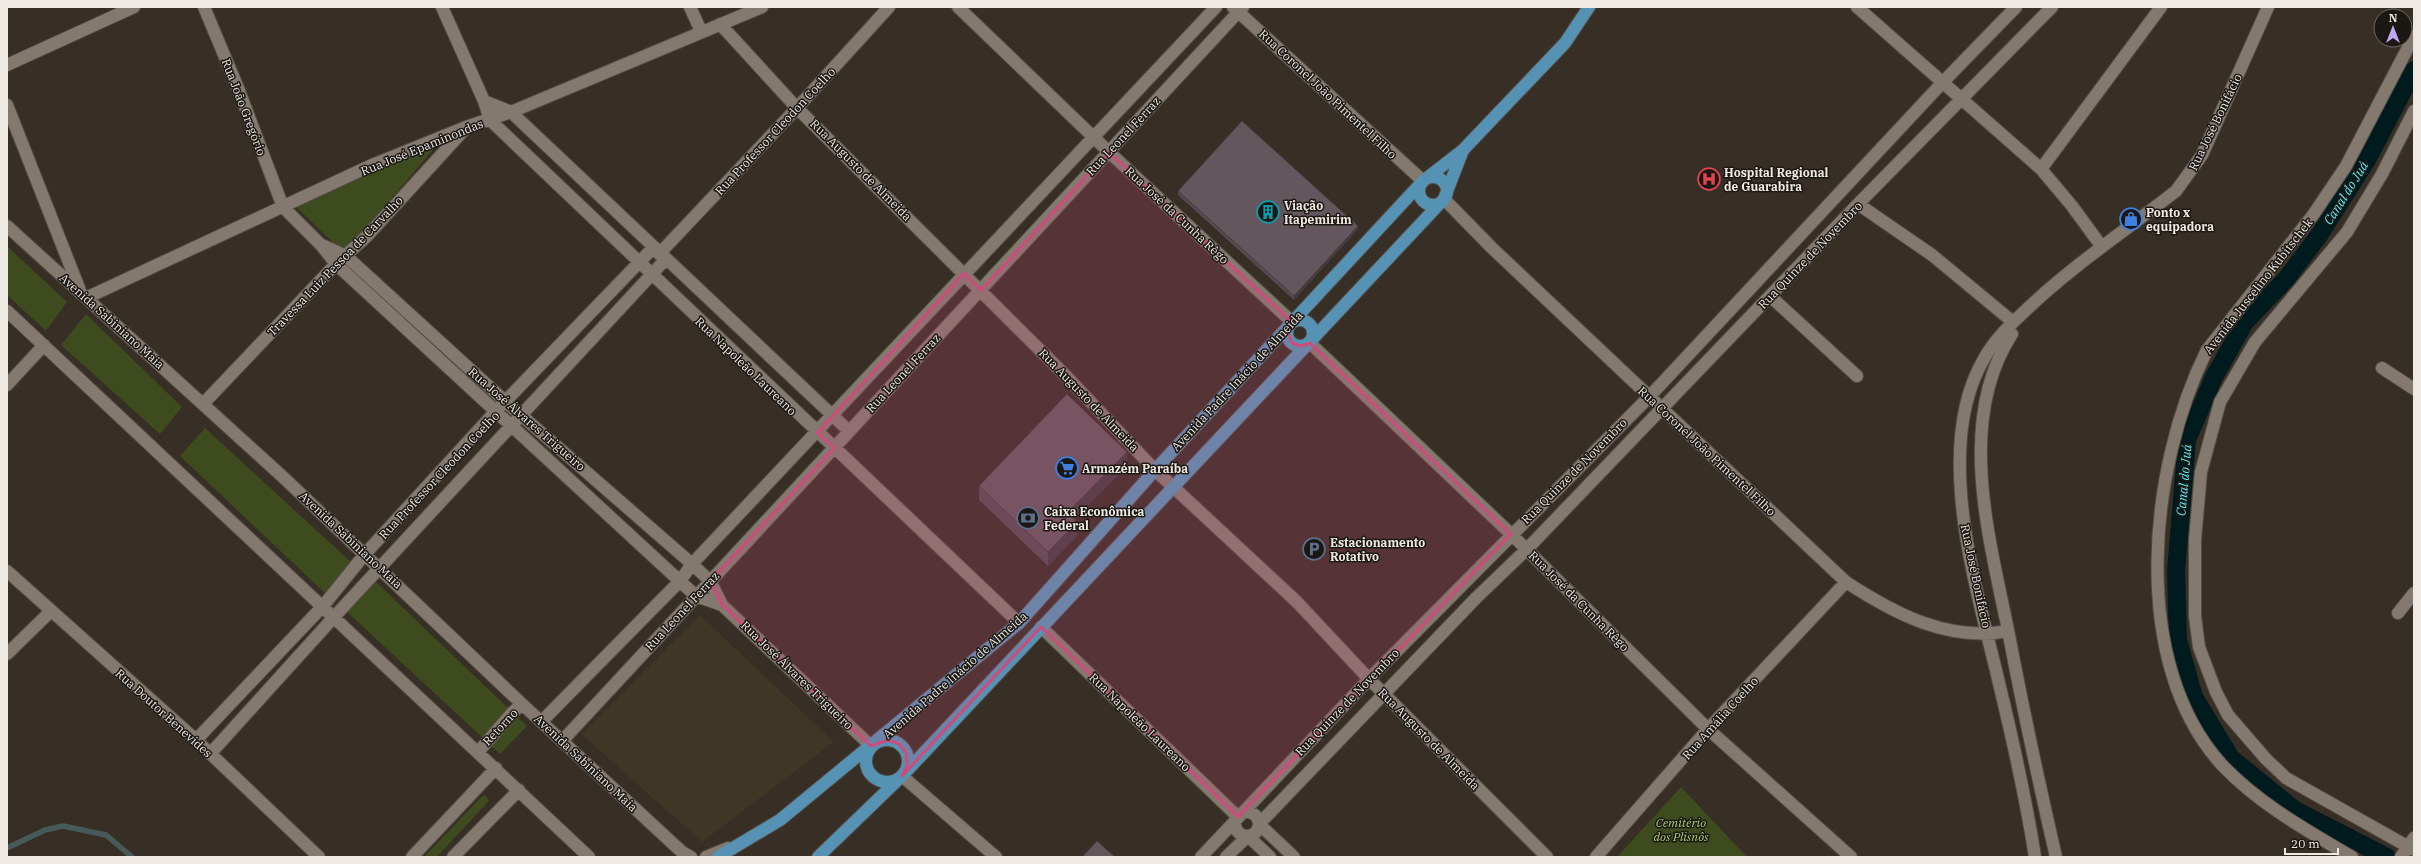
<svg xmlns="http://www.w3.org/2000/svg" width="2421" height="864" viewBox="0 0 2421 864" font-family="'IBM Plex Serif',serif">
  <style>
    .commercial { fill: #3e3725 }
    .green { fill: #3d4b1e }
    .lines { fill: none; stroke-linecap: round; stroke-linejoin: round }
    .stream { stroke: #485959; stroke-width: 5.5 }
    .canal { stroke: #001b1e; stroke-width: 18 }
    .minor-casing { stroke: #544d46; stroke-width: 14 }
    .major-casing { stroke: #544d46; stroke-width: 14 }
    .minor { stroke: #84796f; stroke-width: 12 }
    .major { stroke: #5692b3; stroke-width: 12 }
    .wall { fill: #554a4f }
    .shaded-wall { fill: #453c40 }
    .building { fill: #63565c; stroke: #453c40 }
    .marked { fill: #cd4c7d; fill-opacity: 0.2; stroke: #cd4c7d; stroke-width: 3; stroke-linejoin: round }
    .labels { text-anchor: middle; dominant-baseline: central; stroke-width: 3; stroke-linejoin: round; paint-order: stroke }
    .street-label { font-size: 12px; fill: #efe9e4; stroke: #1b1713 }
    .poi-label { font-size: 12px; font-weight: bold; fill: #efe9e4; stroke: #1b1713; text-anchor: start }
    .park-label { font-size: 12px; font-style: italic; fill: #afcd74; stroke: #1b1713 }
    .water-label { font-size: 13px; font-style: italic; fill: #59e6f0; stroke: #1b1713 }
  </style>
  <rect width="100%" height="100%" fill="#372e25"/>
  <path class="commercial" d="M700,615L834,742L702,842L581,734Z"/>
  <path class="green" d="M441,140L345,254L293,204Z
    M7,246L67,302L46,331L7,295Z
    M86,314L182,407L160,434L61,345Z
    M205,428L351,562L328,596L180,456Z
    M374,580L527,726L500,754L346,611Z
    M1681,787L1747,857H1617Z
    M485,795L489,801L486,804L437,857H424L481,797Z"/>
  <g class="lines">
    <path class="stream" d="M7,848L45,830L63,826L106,835L132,857"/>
    <path class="canal" d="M2387,857L2295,810L2231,758L2194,697L2178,640L2176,571L2187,440L2214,377L2245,322L2286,279L2320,234L2367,160L2414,70"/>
    <g class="minor-casing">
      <path id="minor" d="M204,7L238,88L283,207L321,245L336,264L696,596L722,605
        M442,7L484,101L490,120L1019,623
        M690,7L701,31
        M958,7L1109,152L1292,322
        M1233,7L1423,181
        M1857,7L2041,169L2072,206L2102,247
        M720,24L797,108L1067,377L1155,470L1297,602L1369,679L1547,857
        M7,65L134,7
        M484,101L511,112L849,431
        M7,105L79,288
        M2414,111L2382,174L2347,232L2255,342L2220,402L2201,472L2195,540V616L2199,647L2216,692L2228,715L2266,759L2286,778L2414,850
        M2041,169L2161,7
        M1444,199L1492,248L1846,582C1895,614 1948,642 2008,631
        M1858,204L1932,255L2013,322
        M7,226L284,478L522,704L682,852L691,857
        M322,245L346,256L506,402L692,564L710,581L722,605L871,746
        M659,254L797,108L889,7
        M1770,296L1857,376
        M88,297L372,165L466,127L511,112L762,7
        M7,311L589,857
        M2012,334C1955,421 1990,540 2009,635C2023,709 2039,783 2056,857
        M1310,343L1511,534L1708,729L1851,857
        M2382,368L2414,389
        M7,385L44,345
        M203,404L336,264L367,236L464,130
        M7,571L196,740L319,857
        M2398,613L2414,593
        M1041,627L1238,817
        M7,654L51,611
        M542,721L680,581L692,564L1216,7
        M196,740L323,606L365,554L495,412L653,248
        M563,740L1243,7
        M479,751L512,713L522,704
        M210,754L334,617L665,260
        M902,776L996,857
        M1235 824a12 12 0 1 1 24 0a12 12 0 1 1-24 0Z
        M412,857L496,768
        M453,857L519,790
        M706,857L728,848
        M1201,857L1369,679L1649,397L1943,82L2016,7
        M1226,857L1248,836L1270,857
        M1294,857L1259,824L1476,598L1527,549L1858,204L2052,7
        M1596,857L1708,729L1846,582
        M2035,857C2026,799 2013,741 1999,683C1977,589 1931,446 1985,357C1995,339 2011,324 2026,310C2072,266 2126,230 2176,191L2202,155L2268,7
        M2352,857C2306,830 2259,804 2222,765C2128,662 2149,466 2207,350L2313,215L2346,166L2414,36
        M2401,857L2414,838"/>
    </g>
    <g class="major-casing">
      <path id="major" d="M1419 191a14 14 0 1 1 28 0a14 14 0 1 1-28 0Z
        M1287 333a13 13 0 1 1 26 0a13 13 0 1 1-26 0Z
        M866 761a21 21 0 1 1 42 0a21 21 0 1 1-42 0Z
        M718,857L780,820L1019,623L1155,470L1423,181L1463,150L1565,43L1589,7
        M818,857L902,776L1444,199L1463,150"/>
    </g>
    <use href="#minor" class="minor"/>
    <use href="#major" class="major"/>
  </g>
  <path class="wall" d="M1178,191L1358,229L1294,300L1178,195Z
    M1127,466L1074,520L1077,536L1048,566L979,500V486Z"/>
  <path class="shaded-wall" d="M1358,226V229L1294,300V296Z
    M1127,452V466L1067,527V513Z
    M1077,522V536L1048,566V552Z"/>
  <path class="building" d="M1242,121L1358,226L1294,296L1178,191Z
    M1067,394L1127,452L1067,513L1077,522L1048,552L979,486Z
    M1097,841L1115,857H1082Z"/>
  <path class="marked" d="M1109,152L1292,322L1287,330L1292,343L1301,346L1310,343L1511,534L1238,817L1041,627L902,776L907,765L906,753L899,744L888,740L871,746L722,605L710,581L834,448L817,433L964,273L981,290Z"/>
  <defs>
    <g id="hospital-ring" transform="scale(1.15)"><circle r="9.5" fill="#1b1713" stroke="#e0444e" stroke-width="1.5"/><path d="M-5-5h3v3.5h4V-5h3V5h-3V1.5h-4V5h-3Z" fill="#e0444e"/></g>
    <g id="building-ring" transform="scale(1.15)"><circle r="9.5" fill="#1b1713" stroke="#0f9aa8" stroke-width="1.5"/><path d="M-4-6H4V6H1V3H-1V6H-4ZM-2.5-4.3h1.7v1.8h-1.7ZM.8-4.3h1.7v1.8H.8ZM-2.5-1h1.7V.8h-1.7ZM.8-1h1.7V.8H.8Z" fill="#0f9aa8"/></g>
    <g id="shop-ring" transform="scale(1.15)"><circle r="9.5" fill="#1b1713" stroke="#3f7fe0" stroke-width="1.5"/><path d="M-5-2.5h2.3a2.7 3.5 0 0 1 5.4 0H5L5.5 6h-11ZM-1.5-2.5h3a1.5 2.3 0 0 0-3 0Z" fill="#3f7fe0"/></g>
    <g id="supermarket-ring" transform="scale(1.15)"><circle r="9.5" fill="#1b1713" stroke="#3f7fe0" stroke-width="1.5"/><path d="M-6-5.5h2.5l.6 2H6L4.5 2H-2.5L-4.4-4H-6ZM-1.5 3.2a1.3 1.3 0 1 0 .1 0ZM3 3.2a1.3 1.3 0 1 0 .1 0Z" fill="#3f7fe0"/></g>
    <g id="bank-ring" transform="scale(1.15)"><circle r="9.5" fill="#1b1713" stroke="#5c6f8a" stroke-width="1.5"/><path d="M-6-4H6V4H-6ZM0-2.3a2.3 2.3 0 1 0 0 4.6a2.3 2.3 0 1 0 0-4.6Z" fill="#5c6f8a"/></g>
    <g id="parking-ring" transform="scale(1.15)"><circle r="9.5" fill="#1b1713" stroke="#5c6f8a" stroke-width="1.5"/><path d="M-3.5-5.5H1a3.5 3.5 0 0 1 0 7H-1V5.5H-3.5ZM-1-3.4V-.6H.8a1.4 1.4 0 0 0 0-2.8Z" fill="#5c6f8a"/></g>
  </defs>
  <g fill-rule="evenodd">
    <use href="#hospital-ring" x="1709" y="179"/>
    <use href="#building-ring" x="1268" y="212"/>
    <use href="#shop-ring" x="2131" y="219"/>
    <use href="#supermarket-ring" x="1067" y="468"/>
    <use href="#bank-ring" x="1028" y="518"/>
    <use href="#parking-ring" x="1314" y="549"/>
  </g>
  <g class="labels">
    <g class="street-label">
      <text transform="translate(1328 94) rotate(43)">Rua Coronel João Pimentel Filho</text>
      <text transform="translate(244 107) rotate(69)">Rua João Gregório</text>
      <text transform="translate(2215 122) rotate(-64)">Rua José Bonifácio</text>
      <text transform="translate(775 131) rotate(-47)">Rua Professor Cleodon Coelho</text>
      <text transform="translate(1123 136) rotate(-47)">Rua Leonel Ferraz</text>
      <text transform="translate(422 147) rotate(-22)">Rua José Epaminondas</text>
      <text transform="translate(861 170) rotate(45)">Rua Augusto de Almeida</text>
      <text transform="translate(1177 215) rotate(43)">Rua José da Cunha Rêgo</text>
      <text transform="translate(1810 255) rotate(-46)">Rua Quinze de Novembro</text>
      <text transform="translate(335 266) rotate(-46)">Travessa Luiz Pessoa de Carvalho</text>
      <text transform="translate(2258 286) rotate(-52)">Avenida Juscelino Kubitschek</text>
      <text transform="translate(112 321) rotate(42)">Avenida Sabiniano Maia</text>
      <text transform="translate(746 366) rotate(44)">Rua Napoleão Laureano</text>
      <text transform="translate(903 373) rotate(-47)">Rua Leonel Ferraz</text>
      <text transform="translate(1237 381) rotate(-47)">Avenida Padre Inácio de Almeida</text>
      <text transform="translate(1089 400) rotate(46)">Rua Augusto de Almeida</text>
      <text transform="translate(527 419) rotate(41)">Rua José Álvares Trigueiro</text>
      <text transform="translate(1707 451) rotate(43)">Rua Coronel João Pimentel Filho</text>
      <text transform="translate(1574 471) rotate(-45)">Rua Quinze de Novembro</text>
      <text transform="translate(439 475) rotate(-47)">Rua Professor Cleodon Coelho</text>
      <text transform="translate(351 540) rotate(43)">Avenida Sabiniano Maia</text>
      <text transform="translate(1976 576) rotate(78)">Rua José Bonifácio</text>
      <text transform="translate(1579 601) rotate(45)">Rua José da Cunha Rêgo</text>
      <text transform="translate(682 611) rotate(-47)">Rua Leonel Ferraz</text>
      <text transform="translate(797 675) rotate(44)">Rua José Álvares Trigueiro</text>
      <text transform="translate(955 675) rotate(-41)">Avenida Padre Inácio de Almeida</text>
      <text transform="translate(1347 702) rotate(-46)">Rua Quinze de Novembro</text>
      <text transform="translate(164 713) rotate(42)">Rua Doutor Benevides</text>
      <text transform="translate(1720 718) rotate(-48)">Rua Amália Coelho</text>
      <text transform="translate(1140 722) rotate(44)">Rua Napoleão Laureano</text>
      <text transform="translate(500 727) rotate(-47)">Retorno</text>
      <text transform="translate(1429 739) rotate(45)">Rua Augusto de Almeida</text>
      <text transform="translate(586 763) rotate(43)">Avenida Sabiniano Maia</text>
    </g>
    <g class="poi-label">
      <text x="1724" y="172">Hospital Regional<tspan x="1724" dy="14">de Guarabira</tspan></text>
      <text x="1284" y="205">Viação<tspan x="1284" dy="14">Itapemirim</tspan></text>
      <text x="2146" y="212">Ponto x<tspan x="2146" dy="14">equipadora</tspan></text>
      <text x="1082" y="468">Armazém Paraíba</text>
      <text x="1044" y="511">Caixa Econômica<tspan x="1044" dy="14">Federal</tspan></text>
      <text x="1330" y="542">Estacionamento<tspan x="1330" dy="14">Rotativo</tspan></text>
    </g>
    <g class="park-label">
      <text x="1681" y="822">Cemitério<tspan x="1681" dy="14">dos Plisnôs</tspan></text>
    </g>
    <g class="water-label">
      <text transform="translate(2346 193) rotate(-58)">Canal do Juá</text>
      <text transform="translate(2184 480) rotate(-85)">Canal do Juá</text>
    </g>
  </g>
  <rect width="2421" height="864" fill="none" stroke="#efe9e4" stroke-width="16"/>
  <g transform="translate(2393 28)"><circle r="19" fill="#1b1713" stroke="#706b67"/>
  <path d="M0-3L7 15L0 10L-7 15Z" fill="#bda9f5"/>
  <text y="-6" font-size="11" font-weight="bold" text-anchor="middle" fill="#efe9e4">N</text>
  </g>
  <path d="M2285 848v6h53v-6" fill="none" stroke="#efe9e4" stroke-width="2"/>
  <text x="2291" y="848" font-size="12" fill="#efe9e4" stroke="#1b1713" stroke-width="3" paint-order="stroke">20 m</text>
</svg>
